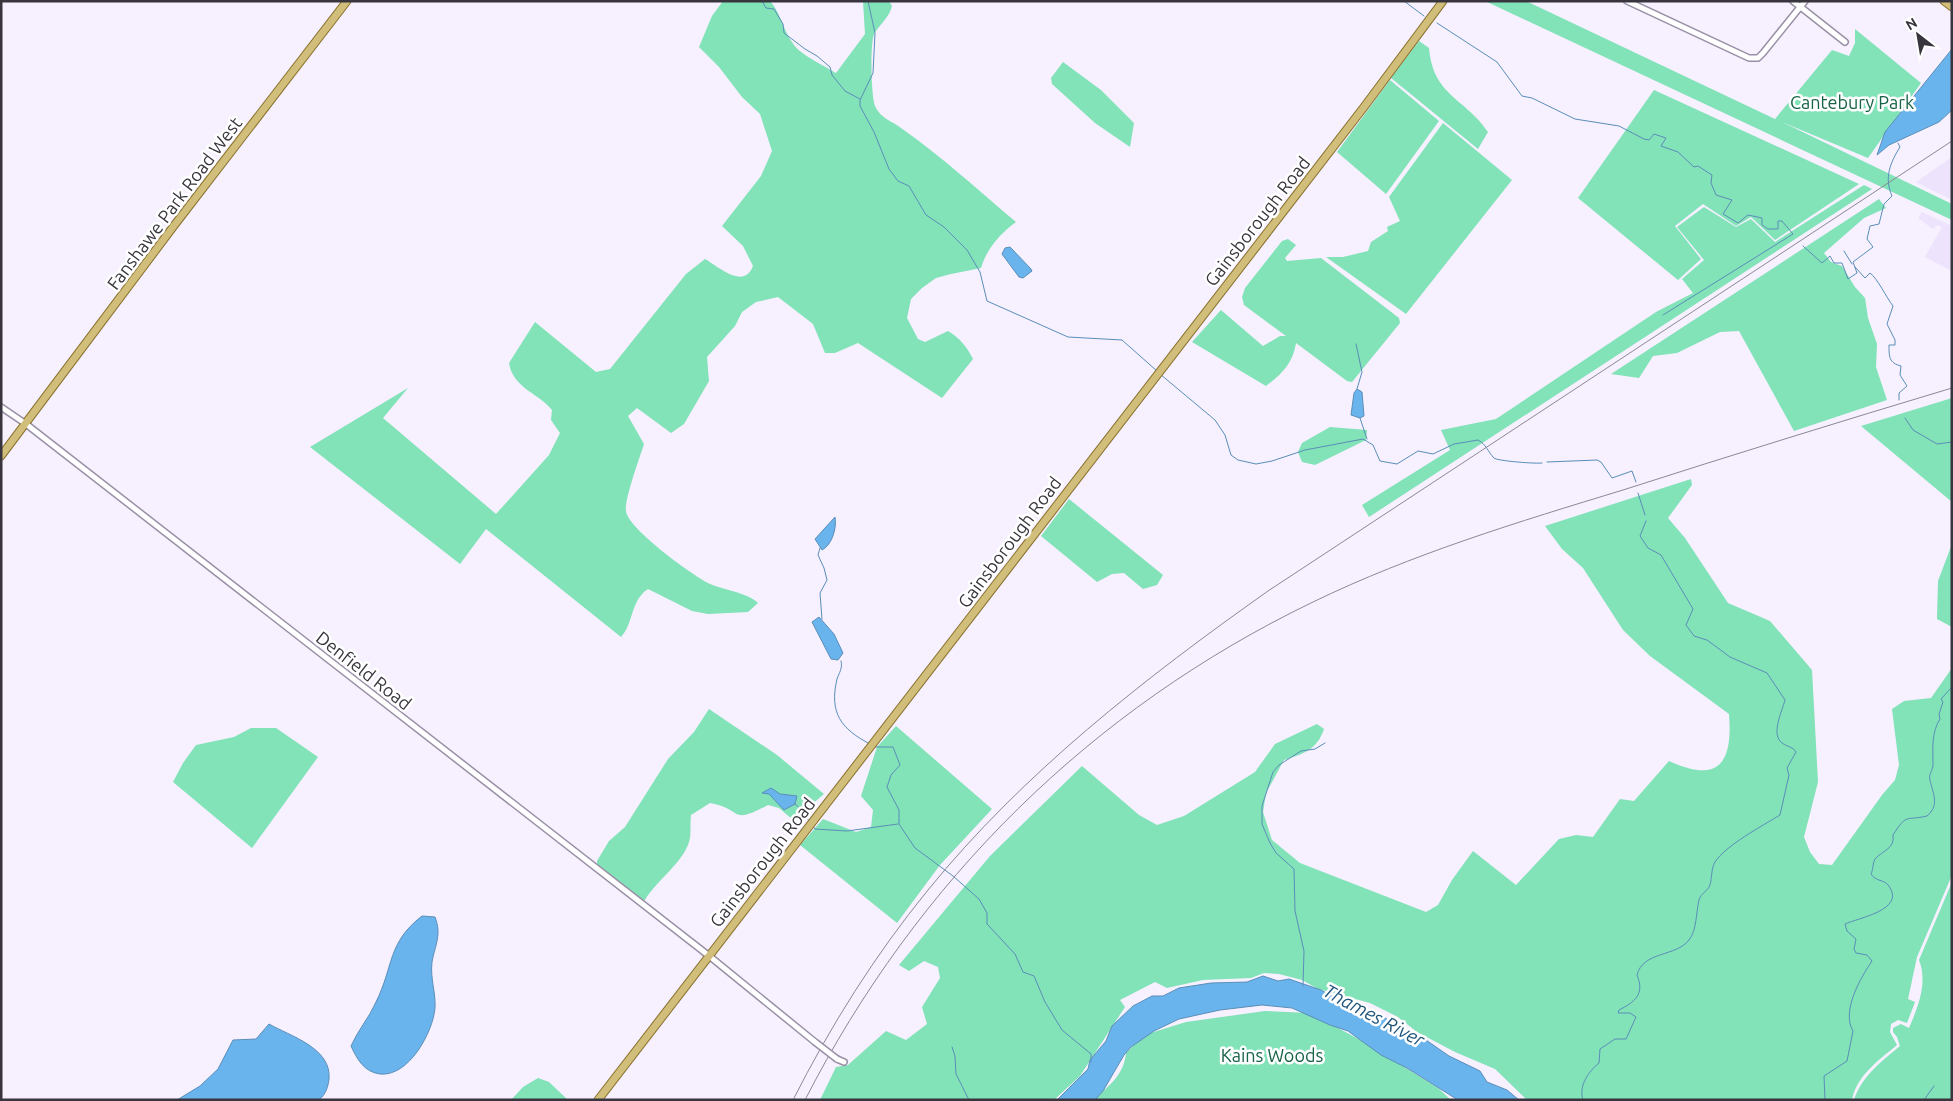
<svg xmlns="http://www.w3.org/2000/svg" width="1953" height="1101" viewBox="0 0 1953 1101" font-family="Ubuntu,sans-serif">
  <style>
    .built { fill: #eee3fc }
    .green { fill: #82e2b8 }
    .water { fill: #6ab4ed; stroke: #5b8eb8 }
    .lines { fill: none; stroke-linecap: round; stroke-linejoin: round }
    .stream { stroke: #5b8eb8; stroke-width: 1 }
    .minor-casing { stroke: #9990a6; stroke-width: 8 }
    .major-casing { stroke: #88712c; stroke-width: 9 }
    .minor { stroke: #fff; stroke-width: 5 }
    .major { stroke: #d1be7a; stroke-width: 7 }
    .rail { stroke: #8c8893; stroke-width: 1 }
    .minor-bridge-casing { stroke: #9990a6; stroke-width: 8; stroke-linecap: butt }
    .minor-bridge { stroke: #fff; stroke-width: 5 }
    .labels { text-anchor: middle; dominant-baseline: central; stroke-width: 5; stroke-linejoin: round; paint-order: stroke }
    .park-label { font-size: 18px; fill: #186348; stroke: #fff }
    .street-label { font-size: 18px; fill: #39353e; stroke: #fff }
    .water-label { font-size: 19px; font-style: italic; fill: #1f557c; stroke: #fff }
  </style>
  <rect width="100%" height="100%" fill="#f6f0ff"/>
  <path class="built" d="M1952,157V200L1916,182Z
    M1922,212L1952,226V271L1925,257L1942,227L1937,225L1933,229L1918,218Z"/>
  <path class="green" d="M723,1H770C781,13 783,31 794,45C801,55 825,66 836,73L865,34L863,1H889L892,6C889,18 880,24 874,34C870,45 871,95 875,106C880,118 892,121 901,128C941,156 978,190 1016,222C1000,234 987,248 981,268L951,274L936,278L922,288L911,299L907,318L918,339L925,342L948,331C960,338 967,347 973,359L942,398L858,343L835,353H825L813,324L778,297L756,302L742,312L735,326L707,357L709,381L684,424L671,433L637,408L628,416L644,444C640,457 624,500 626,511C628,529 691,574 708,583C722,590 747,592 758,603L748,612L708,614L692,611L648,589C630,601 634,623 621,637L486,529L460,564L310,447L408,388L383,418L496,514L549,455L560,433L551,420L552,410C537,392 513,388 509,363L535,322L596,372L610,369L686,274L705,259C719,267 744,290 753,266L743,246L722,226L761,176L772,151L760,114L742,97L719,67L699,47L712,16Z
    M1485,1H1526L1775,119L1832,50L1849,56L1855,43V29L1921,83L1868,158L1782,122L1952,204V220Z
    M1419,41L1429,48C1433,96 1465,98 1488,132L1478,149L1391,78Z
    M1063,62L1101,90L1134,123L1130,147L1095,123L1052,84L1051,78Z
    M1390,80L1439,121L1386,194L1337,152Z
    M1654,90L1859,184L1775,240L1751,217L1736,226L1703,204L1675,226L1701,259L1678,280L1578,198Z
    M1443,123L1512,180L1406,314L1326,257H1343L1368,251L1371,242L1388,231L1387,227L1400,221L1389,197Z
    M1864,185L1872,189L1369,517L1362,505L1450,450L1441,430L1496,419L1656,312L1693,293L1682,279L1704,260L1677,227L1704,207L1736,227L1751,219L1775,242Z
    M1879,199L1886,208L1864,218L1824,253L1831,262L1842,266L1855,287L1865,298L1868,318L1877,344L1876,367L1887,400L1794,431L1739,331L1720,332L1677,353L1653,356L1639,378L1611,374Z
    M1288,239L1296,245L1285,258L1287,261L1321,258L1399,318L1400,323L1352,382L1347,381L1296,343C1293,363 1282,374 1266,386L1192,342L1221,310L1263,346L1280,336H1286L1244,305L1242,297L1245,288L1282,241Z
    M1952,398V502L1861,426Z
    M1330,427L1367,430L1366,440L1315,465L1302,462L1298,452L1302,443Z
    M1691,479L1692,485L1668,518L1685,538L1728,603L1770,621L1812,670L1818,782L1804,837L1810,852L1819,864L1832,865L1882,795L1895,780L1899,765L1892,709L1904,701L1931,698L1952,668V875L1917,957L1908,999L1915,1002L1907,1023L1898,1020L1891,1024L1890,1032L1897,1045C1878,1061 1857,1075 1852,1100H1527L1495,1069L1455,1052L1417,1032L1398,1017L1370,1003L1318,989L1302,980L1279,974L1264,973L1251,978L1203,980L1167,988L1155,982L1120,1000L1125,1007L1080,1076L1054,1100H820L836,1067L848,1065L886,1031L906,1040L927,1024L922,1007L940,978L938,967L924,961L909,971L899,965L990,856L1082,766L1139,815L1157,825L1184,816L1255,772L1275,744L1317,724L1324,729C1317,750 1303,754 1284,760L1266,793L1263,812L1272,840L1300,863L1426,912L1438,905L1452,880L1473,851L1516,885L1559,839L1576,835L1593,837L1620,799L1634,801L1669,761C1719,784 1733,763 1729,714L1650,656L1623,630L1583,568L1562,549L1545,526Z
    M1069,499L1163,575L1157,585L1143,589L1124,573L1112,574L1097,582L1041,536Z
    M1952,544V627L1937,619L1938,581Z
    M709,709L777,755L824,794L796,818L792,819L779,808L768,805C729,826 744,809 710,803L691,815C690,822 691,831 690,838C686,862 652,883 643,904L609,879L597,865V861L609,841L625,827L668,759L694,732Z
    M896,726L992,809L940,865L897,923L800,845L823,819L856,832L871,827L873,810L861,796L877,747Z
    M251,728H276L318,757L252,848L173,782L183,763L196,745L234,737Z
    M1952,882V1100H1854C1861,1077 1882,1061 1900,1046L1897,1037L1893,1032V1028L1901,1024L1909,1028C1918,1007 1928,983 1919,960Z
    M1265,1011L1310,1013L1366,1043L1438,1088L1451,1100H1093C1109,1086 1124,1075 1126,1053L1144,1035L1186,1022Z
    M538,1078L549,1082L568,1100H511L523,1087Z"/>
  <path class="water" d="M1952,49V110L1939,122L1889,145L1877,155L1885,132Z
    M1010,247L1031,269L1032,271L1023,278L1019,277L1002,254L1005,248Z
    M1357,389L1362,392L1364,416L1360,418L1351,415L1354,393Z
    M835,517C837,528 832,545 822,550L815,539Z
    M819,617L834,634L843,653L838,660L831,659L812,622Z
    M771,788L780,794L797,796L795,804L784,810L769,794L762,793Z
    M422,916L435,917C442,935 435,945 432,962C430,978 436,993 435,1008C433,1032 409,1077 380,1074C364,1072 357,1059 351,1046C358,1030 369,1018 376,1002C394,966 387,943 422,916Z
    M1263,976L1278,981L1289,979L1321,990L1340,1001L1362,1006L1387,1019L1399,1030L1426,1040L1449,1056L1480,1071L1487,1082L1507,1090L1519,1100H1458L1407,1068L1381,1055L1348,1031L1330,1025L1292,1008L1262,1005L1220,1010L1179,1019L1154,1031L1131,1047L1124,1055L1103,1091L1095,1100H1057L1088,1069L1090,1060L1106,1041L1112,1026L1133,1006L1152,996H1163L1179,988L1211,983L1247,982Z
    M269,1024C290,1036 332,1048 329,1079C328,1087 326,1094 319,1100H177L200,1086L218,1069L233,1040L256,1039Z"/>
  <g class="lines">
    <path class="stream" d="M762,1L766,8L774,9L783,24L784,33L805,49L817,56L830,67L832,75L845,91L860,99
      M868,1L875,33L873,73L860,100V106L874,132L889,169L898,181L909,186L926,215L944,227L967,250L980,272L987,301L1068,337L1122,340L1157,371
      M1404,1L1424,16
      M1437,23L1497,62L1522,96L1532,98L1575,119L1619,126L1644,139L1649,140L1654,134L1666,138L1661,146L1678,152L1694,167L1698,166L1712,175L1711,183L1716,195L1732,200L1723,214L1738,223L1748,215L1762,218V225L1768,229H1778V221H1782L1793,234L1663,315
      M1803,246L1822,263L1830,256L1834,263H1842L1848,279L1857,273L1853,262L1873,247L1867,239L1870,226L1879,224L1884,204L1892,196C1884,178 1890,163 1900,147L1898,143
      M1844,251L1852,264
      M1855,267L1865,278L1870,273C1878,279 1886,297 1893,306L1887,324L1895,340V345H1889C1889,357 1889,363 1901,366L1900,375L1907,386L1899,393V400
      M1356,344L1362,372L1357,389
      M1160,374L1215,420L1225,435L1231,455L1238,460L1256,464L1272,461L1305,450L1363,439L1373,445L1380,461L1397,464L1418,451L1433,454L1454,444L1478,440C1486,444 1488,452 1494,458C1497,461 1537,464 1542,463
      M1360,418L1367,439
      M1905,418L1913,430L1937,444L1952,442
      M1547,462L1597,460L1601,462L1612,478L1632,471L1636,482
      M1638,493L1645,515
      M820,548L818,555L824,568L827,580L820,593L822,619
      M841,661C843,668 839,673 837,679C829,713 841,729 870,744
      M875,747H893L900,765L891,775L887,787L899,810V824L915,848L953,876L979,899L987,913V924L1015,954L1023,972L1034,976L1045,1002L1062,1030L1091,1054V1062
      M795,804L802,810L809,821
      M813,826L815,829L847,831L898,824
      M1303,986L1304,951L1295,911L1294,869L1276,853L1270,843L1262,824V806L1273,772L1279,765L1301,751L1315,749L1325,743
      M952,1047L955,1056L956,1074L969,1100
      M1583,1100C1578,1086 1589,1071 1599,1063L1600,1049L1615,1039H1626L1636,1017L1630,1013H1618L1619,1010C1635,1002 1645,994 1637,975C1643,951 1676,957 1689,940C1697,930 1696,912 1699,900C1701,893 1708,891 1710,885C1712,878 1711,869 1715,862C1725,846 1762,826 1780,815L1789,775L1787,768L1796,752C1793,746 1785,747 1780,741C1772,732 1782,711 1785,700L1767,673L1730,657L1707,640L1694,636L1686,625L1693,609L1661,555L1648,548L1640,536L1646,521
      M1825,1100L1824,1076L1847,1061L1853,1031C1841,1011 1861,977 1872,961L1867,955L1856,953L1854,949L1856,939L1847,931L1845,924C1858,918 1906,910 1889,886C1884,879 1876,882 1871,874C1873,870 1873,862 1875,859C1883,850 1895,849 1893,835C1907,813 1905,821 1927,816C1940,805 1933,794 1930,780C1928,775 1933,770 1933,765C1933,749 1931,733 1940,719L1939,714L1943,702L1941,699L1952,687
      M1924,1100L1934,1086"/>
    <g class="minor-casing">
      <path id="minor" d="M1627,1L1749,58H1758L1763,53L1805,1
        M1793,1L1845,42
        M1,407L26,424L708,955L815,1042
        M837,1059L844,1062"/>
    </g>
    <g class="major-casing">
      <path id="major" d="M1944,1L1952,7
        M1,456L173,227L347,1
        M598,1100L1364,107L1443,1"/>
    </g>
    <use href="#minor" class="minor"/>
    <use href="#major" class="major"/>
    <path class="rail" d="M793,1100C831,1025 875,955 928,890C1023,773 1145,678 1268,591L1952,141
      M805,1100C917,881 1091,709 1313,602C1412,554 1518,522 1623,490C1732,455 1842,421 1952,388"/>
    <g class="minor-bridge-casing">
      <path id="minor-bridge" d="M815,1042L837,1059"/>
    </g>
    <use href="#minor-bridge" class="minor-bridge"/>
  </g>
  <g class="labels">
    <g class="park-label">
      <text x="1852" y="102">Cantebury Park</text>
      <text x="1272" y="1055">Kains Woods</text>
    </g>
    <g class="street-label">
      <text transform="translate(174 203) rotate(-53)">Fanshawe Park Road West</text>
      <text transform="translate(1257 221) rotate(-52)">Gainsborough Road</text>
      <text transform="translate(1009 542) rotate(-53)">Gainsborough Road</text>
      <text transform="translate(364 670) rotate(38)">Denfield Road</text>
      <text transform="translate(762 862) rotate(-52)">Gainsborough Road</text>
    </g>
    <g class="water-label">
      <text transform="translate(1374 1015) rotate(28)">Thames River</text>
    </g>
  </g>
  <rect width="1953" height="1101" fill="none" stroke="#39353e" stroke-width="5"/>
  <g transform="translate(1918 35) rotate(329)" stroke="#ffffff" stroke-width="4" paint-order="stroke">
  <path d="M0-4L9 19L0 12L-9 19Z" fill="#39353e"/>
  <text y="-8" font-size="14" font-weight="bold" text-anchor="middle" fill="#39353e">N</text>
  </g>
</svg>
